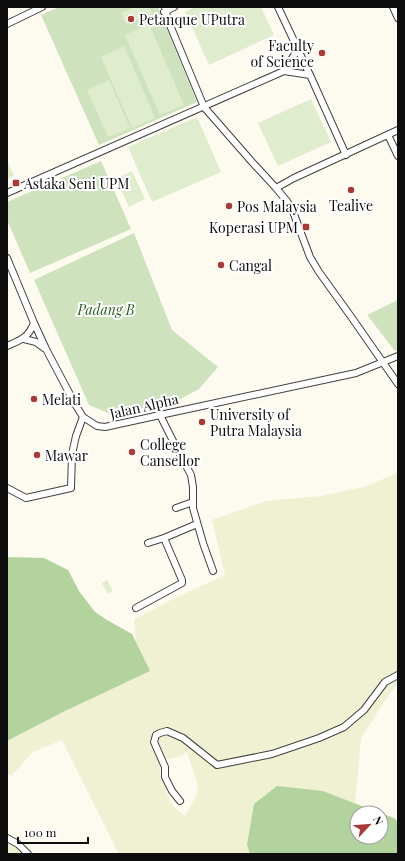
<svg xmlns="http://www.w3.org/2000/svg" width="405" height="861" viewBox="0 0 405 861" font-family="'Playfair Display',serif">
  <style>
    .farmland { fill: #f0f0d2; fill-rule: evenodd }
    .green { fill: #cee3bd }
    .forest { fill: #b2d29e }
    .pitch { fill: #dfeccd }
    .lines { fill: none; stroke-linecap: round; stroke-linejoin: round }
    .minor-casing { stroke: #404040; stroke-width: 8 }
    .minor { stroke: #fff; stroke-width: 6 }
    .poi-dot { fill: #ab3a37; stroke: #fff; stroke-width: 1.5 }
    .labels { text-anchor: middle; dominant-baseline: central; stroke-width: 4; stroke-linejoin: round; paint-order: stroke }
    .poi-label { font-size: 14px; fill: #0d0d0d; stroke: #fff; text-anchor: start }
    .park-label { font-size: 14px; font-style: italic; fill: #2d5c26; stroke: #fff }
    .street-label { font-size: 14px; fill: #0d0d0d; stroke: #fff }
  </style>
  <rect width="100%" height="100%" fill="#fdfbef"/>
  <path class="farmland" d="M398,472V684L390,693L361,738L355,803L323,791L247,845L250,854H119L62,740L33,752L11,776L7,773V741L63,712L149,671L136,642L134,620L169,601L225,575L212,520L266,501L321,496L368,486ZM187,752L198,785L197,794L185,816L172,805L160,776V762L171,758L179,757Z
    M7,843L19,848L24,854H7Z"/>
  <path class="green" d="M59,7H158L197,102L99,145L41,15Z
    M101,161L131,229L30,273L7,220V202Z
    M134,233L172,330L218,367L199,389L175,402L110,414L89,405L34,280Z
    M398,300V350L395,351L367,315Z"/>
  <path class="forest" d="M7,557L44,558L68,570L79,591L95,612L107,620L132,634L150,671L63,712L7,741Z
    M277,786L323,791L380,813H357V837H381V813L394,818L398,822V854H250L247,845L254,804Z"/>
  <path class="pitch" d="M135,7H149L152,13L126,24L121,13Z
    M195,7H261L274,35L209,65L185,12Z
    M149,24L184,105L160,115L125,35Z
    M124,46L155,118L132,128L101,57Z
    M109,80L130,128L108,137L87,90Z
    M311,99L331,142L278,166L258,123Z
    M197,117L221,172L152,202L128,147Z
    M7,161L14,175L7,179Z
    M132,171L145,199L129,207L116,179Z
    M107,580L113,591L108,594L102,583Z"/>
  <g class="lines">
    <g class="minor-casing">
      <path id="minor" d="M165,7L166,10L167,18L204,107L252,162L276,188L286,200L292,209L310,257L319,272L352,318L398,384
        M278,7L310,75L346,155
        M393,7L398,18
        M164,12L174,7
        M7,24L42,7
        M284,71L310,75
        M388,135L398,156
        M276,188L294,178L398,130
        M7,193L284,71L298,49
        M7,258L34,323L46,349L75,404L83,417L97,426L105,427L160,415L356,373L398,356
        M24,339L36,342L44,348
        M7,346C21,340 28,338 34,323
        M160,415L171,437L191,475L193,487V508L203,543L213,571
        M7,488L26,498L71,488L72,454L76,436L83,417
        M176,508L193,502
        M148,543L164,538L197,524
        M136,608L182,583V580L164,538
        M180,801L172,791L165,777V767L154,742L156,735L160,733L167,731L183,738L217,765L272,754L319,738L344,727L364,710L385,682L398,675
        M7,838L18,844L28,854"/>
    </g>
    <use href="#minor" class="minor"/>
  </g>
  <g class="poi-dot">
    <circle cx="131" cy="19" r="4"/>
    <circle cx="322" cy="53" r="4"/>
    <rect x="12" y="179" width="8" height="8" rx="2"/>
    <circle cx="351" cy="190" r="4"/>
    <circle cx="229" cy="206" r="4"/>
    <rect x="302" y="223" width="8" height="8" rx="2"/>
    <circle cx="221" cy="265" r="4"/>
    <circle cx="34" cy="399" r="4"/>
    <circle cx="202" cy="422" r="4"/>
    <circle cx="132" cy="452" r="4"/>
    <circle cx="37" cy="455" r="4"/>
  </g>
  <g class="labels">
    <g class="poi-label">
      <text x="139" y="19">Petanque UPutra</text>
      <text x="314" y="45" text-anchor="end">Faculty<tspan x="314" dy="16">of Science</tspan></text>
      <text x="24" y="183">Astaka Seni UPM</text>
      <text x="351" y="205" text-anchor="middle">Tealive</text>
      <text x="237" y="206">Pos Malaysia</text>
      <text x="298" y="227" text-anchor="end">Koperasi UPM</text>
      <text x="229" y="265">Cangal</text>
      <text x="42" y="399">Melati</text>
      <text x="210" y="414">University of<tspan x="210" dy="16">Putra Malaysia</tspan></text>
      <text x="140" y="444">College<tspan x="140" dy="16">Cansellor</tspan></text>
      <text x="45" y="455">Mawar</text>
    </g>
    <g class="park-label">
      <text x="106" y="309">Padang B</text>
    </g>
    <g class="street-label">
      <text transform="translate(144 406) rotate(-13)">Jalan Alpha</text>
    </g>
  </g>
  <rect width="405" height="861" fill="none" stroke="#0d0d0d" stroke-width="16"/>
  <g transform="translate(369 825) rotate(64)"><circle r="19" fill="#ffffff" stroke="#9e9e9e"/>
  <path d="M0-3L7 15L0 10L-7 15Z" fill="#ab3a37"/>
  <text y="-6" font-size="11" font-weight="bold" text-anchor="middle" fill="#0d0d0d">N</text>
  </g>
  <path d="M18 837v6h70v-6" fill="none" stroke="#0d0d0d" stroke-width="2"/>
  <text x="24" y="837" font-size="12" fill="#0d0d0d" stroke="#ffffff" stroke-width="3" paint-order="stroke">100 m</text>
</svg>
